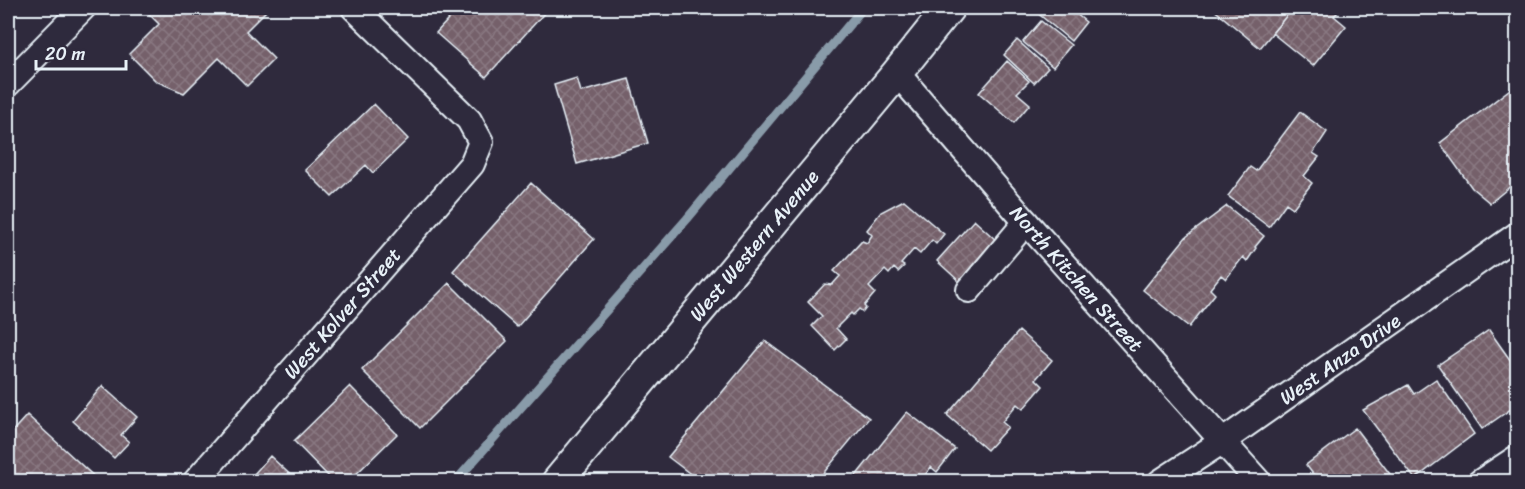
<svg xmlns="http://www.w3.org/2000/svg" width="1525" height="489" viewBox="0 0 1525 489" font-family="Sriracha,sans-serif">
  <style>
    .lines { fill: none; stroke-linecap: round; stroke-linejoin: round }
    .stream { stroke: #899ba9; stroke-width: 9 }
    .building { fill: url(#building-cross-hatch); stroke: #e8f1f8; stroke-width: 1.5 }
    .minor-casing { stroke: #e8f1f8; stroke-width: 28 }
    .tertiary-casing { stroke: #e8f1f8; stroke-width: 34 }
    .minor { stroke: #2f2a3d; stroke-width: 24 }
    .tertiary { stroke: #2f2a3d; stroke-width: 30 }
    .labels { text-anchor: middle; dominant-baseline: central; stroke-width: 5; stroke-linejoin: round; paint-order: stroke }
    .street-label { font-size: 20px; fill: #e8f1f8; stroke: #2f2a3d }
  </style>
  <defs>
    <pattern id="building-cross-hatch" width="8" height="8" patternUnits="userSpaceOnUse" patternTransform="scale(1.5)"><rect width="8" height="8" fill="#75616b"/><path d="M0 0l8 8M0 8l8-8" fill="none" stroke="#897881"/></pattern>
  </defs>
  <rect width="100%" height="100%" fill="#2f2a3d"/>
  <filter id="ink" filterUnits="userSpaceOnUse"><feTurbulence type="fractalNoise" baseFrequency=".0167" numOctaves="2"/><feDisplacementMap in="SourceGraphic" scale="12" xChannelSelector="R" yChannelSelector="G"/><feConvolveMatrix kernelMatrix="1 2 1 2 8 2 1 2 1" color-interpolation-filters="sRGB"/></filter>
  <g filter="url(#ink)">
    <g class="lines">
      <path class="stream" d="M455,482L687,219L863,8"/>
    </g>
    <path class="building" d="M143,8H269L246,31L274,59L247,86L219,58L184,93L156,81L129,54L159,24Z
      M459,8H549L486,77L436,33Z
      M1038,8H1069L1086,22L1071,41L1035,11Z
      M1212,8H1293L1260,48Z
      M1293,8H1342L1334,16L1346,26L1313,66L1272,33Z
      M1041,21L1071,45L1053,67L1023,42Z
      M1017,40L1048,68L1034,83L1004,55Z
      M1007,61L1029,81L1017,93L1030,104L1014,123L979,93Z
      M577,78L581,92L629,79L648,143L577,164L554,85Z
      M1518,83V180L1490,203L1472,188L1440,143Z
      M374,104L408,139L373,173L366,165L332,197L305,170Z
      M1300,112L1327,132L1313,153L1319,157L1304,176L1312,183L1293,208L1286,203L1269,227L1228,196L1250,167L1256,171Z
      M531,183L594,239L517,327L453,271Z
      M904,200L944,234L936,244L932,240L920,254L914,249L901,264L904,266L898,272L894,268L889,274L885,270L869,287L875,293L864,306L866,308L863,312L859,309L853,315L851,313L836,328L846,339L835,350L812,326L822,316L808,302L825,284L832,285L840,276L834,271L862,241L867,243L872,235L867,230L881,212Z
      M1227,206L1264,236L1255,247L1256,248L1247,261L1243,257L1226,279L1221,275L1210,289L1215,294L1189,327L1143,290L1186,237Z
      M974,220L997,241L960,282L937,261Z
      M449,283L507,341L420,428L362,370Z
      M1489,330L1518,371V404L1482,429L1438,365Z
      M1019,331L1052,360L1036,379L1043,386L1023,409L1017,404L1002,422L1008,427L987,450L947,415Z
      M765,341L869,418L816,482H701L668,457Z
      M1436,379L1474,434L1415,479L1363,410L1408,385L1414,394Z
      M102,386L137,417L121,435L129,442L114,458L73,421Z
      M350,386L397,434L348,482H334L294,441Z
      M907,412L955,449L937,472L931,467L920,482H851Z
      M27,415L99,481L98,482H12L8,477V436Z
      M1355,428L1396,482H1319L1306,465Z
      M270,456L298,482H247Z"/>
    <g class="lines">
      <g class="minor-casing">
        <g id="minor">
          <path id="s1" d="M897,73L1026,222L1259,482"/>
          <path d="M8,84L83,8"/>
          <path d="M969,290L1026,222"/>
          <path id="s2" d="M195,482L472,164L481,142L469,120L354,8"/>
          <path id="s3" d="M1160,482L1223,441L1518,234"/>
          <path d="M1480,482L1518,457"/>
        </g>
      </g>
      <g class="tertiary-casing">
        <g id="tertiary">
          <path id="s4" d="M557,482L897,73L949,8"/>
        </g>
      </g>
      <use href="#minor" class="minor"/>
      <use href="#tertiary" class="tertiary"/>
    </g>
  </g>
  <g class="labels">
    <g class="street-label">
      <text stroke="none"><textPath href="#s4" startOffset="308">West Western Avenue</textPath></text>
      <text stroke="none"><textPath href="#s1" startOffset="273">North Kitchen Street</textPath></text>
      <text stroke="none"><textPath href="#s2" startOffset="224">West Kolver Street</textPath></text>
      <text stroke="none"><textPath href="#s3" startOffset="218">West Anza Drive</textPath></text>
    </g>
  </g>
  <rect width="1525" height="489" fill="none" stroke="#2f2a3d" stroke-width="30"/>
  <rect x="15" y="15" width="1495" height="459" fill="none" stroke="#e8f1f8" stroke-width="2" filter="url(#ink)"/>
  <path d="M36 60v9h90v-9" fill="none" stroke="#e8f1f8" stroke-width="3"/>
  <text x="45" y="60" font-size="18" fill="#e8f1f8" stroke="#2f2a3d" stroke-width="4.5" paint-order="stroke">20 m</text>
</svg>
